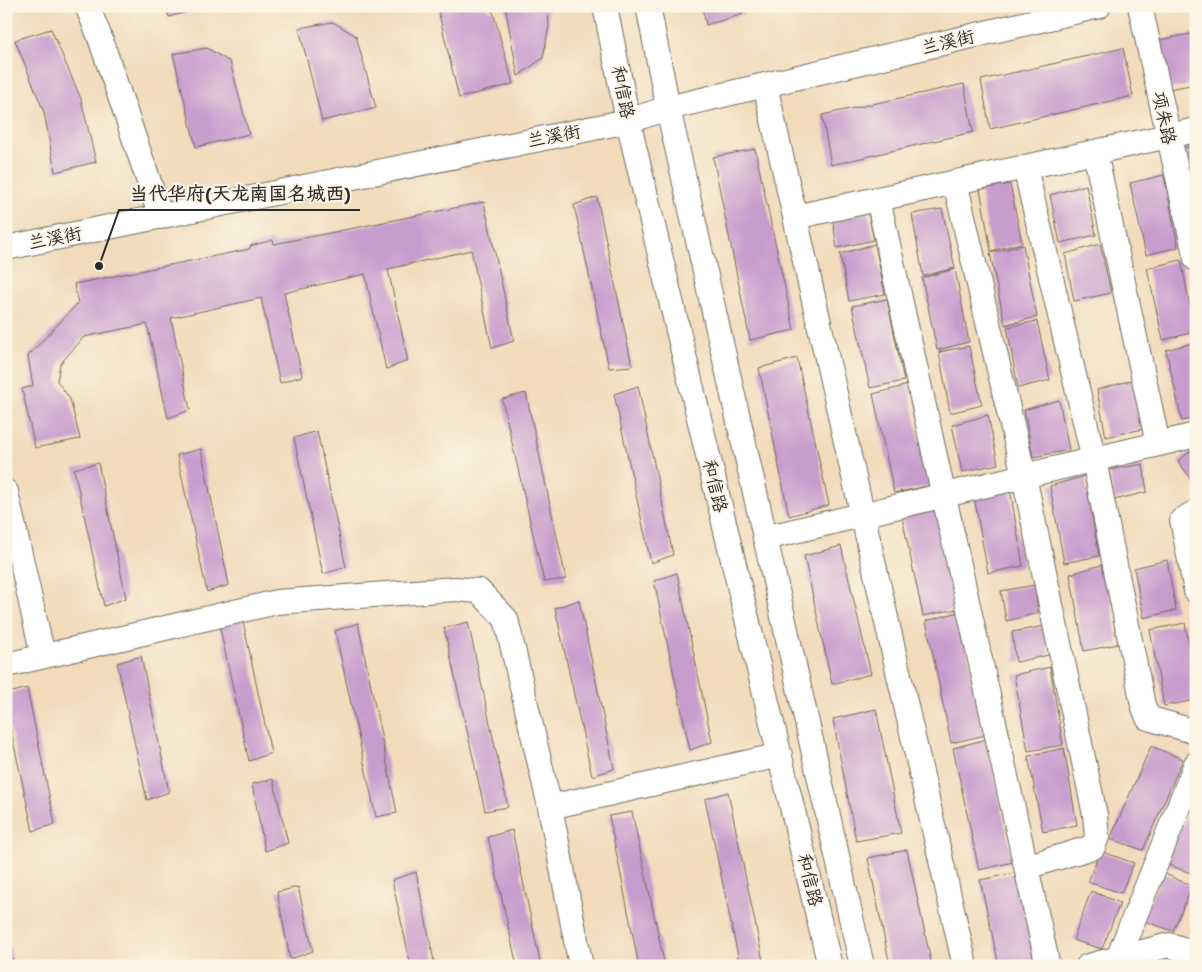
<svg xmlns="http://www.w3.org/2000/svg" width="1202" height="972" viewBox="0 0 1202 972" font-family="Itim,'LXGW WenKai TC',sans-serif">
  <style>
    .building { fill: #c79dcd }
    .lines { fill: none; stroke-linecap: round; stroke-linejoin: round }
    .minor-casing { stroke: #70695d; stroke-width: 26 }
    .minor { stroke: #fff; stroke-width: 24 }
    .labels { text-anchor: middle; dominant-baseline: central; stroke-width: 4; stroke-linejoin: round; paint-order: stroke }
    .street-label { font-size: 18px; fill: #2b2b2b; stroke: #fcf5e5 }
    .leader { fill: none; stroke: #2b2b2b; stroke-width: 2 }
    .callout-dot { fill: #2b2b2b; stroke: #fcf5e5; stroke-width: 2 }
    .callout-label { font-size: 19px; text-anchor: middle; font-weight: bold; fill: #2b2b2b; stroke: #fcf5e5; stroke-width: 4; stroke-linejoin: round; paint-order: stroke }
  </style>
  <rect width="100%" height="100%" fill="#fcf5e5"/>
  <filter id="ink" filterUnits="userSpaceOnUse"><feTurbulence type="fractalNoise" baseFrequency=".02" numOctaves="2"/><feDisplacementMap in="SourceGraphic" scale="10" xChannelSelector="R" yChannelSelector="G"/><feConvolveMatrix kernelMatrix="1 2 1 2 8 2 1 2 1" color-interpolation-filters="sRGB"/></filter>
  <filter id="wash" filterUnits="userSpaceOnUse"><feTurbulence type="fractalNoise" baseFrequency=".0096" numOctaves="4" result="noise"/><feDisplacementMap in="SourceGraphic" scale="20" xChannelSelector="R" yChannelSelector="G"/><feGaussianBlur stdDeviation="1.12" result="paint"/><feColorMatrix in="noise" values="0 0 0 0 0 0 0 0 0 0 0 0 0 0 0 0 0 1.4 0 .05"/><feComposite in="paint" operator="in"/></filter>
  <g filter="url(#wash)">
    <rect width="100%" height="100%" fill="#f1dbbb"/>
    <g id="blocks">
      <path class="building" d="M165,6H201L202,8L169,17Z
        M437,6H484L493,12L513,84L459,98Z
        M505,6H548L549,26L543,58L518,76Z
        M702,6H741L743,14L706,25Z
        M333,22L356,36L376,108L322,121L299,28Z
        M51,29L81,99L96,162L55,172L44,112L15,40Z
        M1196,33V84L1169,89L1159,40Z
        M207,48L230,62L249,134L196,147L173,54Z
        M1123,48L1133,96L990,129L981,80Z
        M964,84L973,132L831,165L822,115Z
        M1196,145V201H1195L1184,148Z
        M755,149L794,330L750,340L713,157Z
        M1164,175L1178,247L1146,255L1130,183Z
        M1010,184L1022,243L991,251L980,189Z
        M1086,185L1096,235L1060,243L1050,195Z
        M597,197L632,366L609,368L574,205Z
        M484,202L514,341L492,348L471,250L388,269L408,361L386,369L365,274L284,293L302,376L280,383L261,298L171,318L190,410L168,418L147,324L84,337L60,364L57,381L70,399L80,439L35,448L22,389L33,386L28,356L78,303L74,284L250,249V246L273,240L274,244Z
        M942,209L955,268L923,276L912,214Z
        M868,212L874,240L837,248L832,216Z
        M875,244L885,294L849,301L840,254Z
        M1100,244L1111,293L1074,301L1065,254Z
        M1023,245L1037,317L1005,325L990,253Z
        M1181,260L1195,332L1163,340L1147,268Z
        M955,269L969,342L937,350L922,278Z
        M887,299L904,381L870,388L852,306Z
        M1037,321L1050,380L1018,388L1007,327Z
        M1196,342V418L1182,421L1166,350Z
        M969,346L982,405L950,413L939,352Z
        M797,358L829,505L789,516L759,368Z
        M1132,380L1143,429L1106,437L1097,390Z
        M908,385L929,486L894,493L873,394Z
        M638,386L673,555L651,563L614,394Z
        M526,393L566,579L544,582L502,399Z
        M1059,400L1069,450L1033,457L1024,410Z
        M988,415L998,464L962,472L952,425Z
        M317,431L346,567L323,574L294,438Z
        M1196,447V486L1178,461Z
        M201,449L229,585L207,592L177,455Z
        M98,463L126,598L104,606L74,469Z
        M1143,464L1147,492L1114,500L1109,470Z
        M1085,476L1099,556L1064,563L1050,486Z
        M1010,489L1023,566L988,573L974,497Z
        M936,508L957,609L923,616L902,517Z
        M841,546L871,674L832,684L804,556Z
        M1167,560L1176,610L1144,618L1134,568Z
        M1105,564L1118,644L1084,651L1070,574Z
        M677,573L712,742L690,750L654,581Z
        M1035,585L1038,613L1006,621L1001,591Z
        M579,600L614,769L592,776L555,608Z
        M959,612L986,735L951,743L926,621Z
        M242,617L271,753L249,761L219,624Z
        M468,622L508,807L485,811L444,628Z
        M358,623L397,813L376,817L335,631Z
        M1185,623L1196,684V700L1164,706L1150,630Z
        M1045,626L1049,655L1016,662L1012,632Z
        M141,656L169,792L147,800L117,663Z
        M1050,667L1063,745L1028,751L1014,675Z
        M27,688L55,824L33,831L6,709V694Z
        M876,709L901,833L856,841L833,719Z
        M987,739L1013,862L979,870L953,748Z
        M1151,746L1183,759L1143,850L1110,839Z
        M1064,748L1077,825L1043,832L1028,756Z
        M273,779L288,843L265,851L252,784Z
        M728,792L763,961L749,966H740L705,799Z
        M1196,794V875L1166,864Z
        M632,812L665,966H639L609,816Z
        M512,830L541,966H517L488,837Z
        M907,850L932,966H890L868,858Z
        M1100,851L1134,863L1121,893L1088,882Z
        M416,872L435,966H411L392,880Z
        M1015,873L1034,961L999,966L980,880Z
        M1163,873L1192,886L1173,931L1141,920Z
        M298,887L313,951L290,959L277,892Z
        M1091,891L1120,903L1102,949L1073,940Z
        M1196,914V935L1188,932Z
        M6,933H7L14,966H6Z"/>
    </g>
  </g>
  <g filter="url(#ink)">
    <use href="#blocks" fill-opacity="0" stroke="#70695d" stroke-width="1"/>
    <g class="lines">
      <g class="minor-casing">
        <path id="minor" d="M87,6L99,35L161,217
          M605,6L628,121L830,966
          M648,6L668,108L862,966
          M1140,6L1196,259
          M765,85L965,966
          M1095,152L1158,444
          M1025,167L1094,460L1143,705L1148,718L1196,732
          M955,182L1024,476L1095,815L1097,837L1093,847L1026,867
          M878,199L1048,966
          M795,217L1196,130
          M6,248L628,121L668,108L1099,6
          M6,492L43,656
          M1196,512L1182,520L1196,591
          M765,538L1196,435
          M6,665L277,602L455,589L479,591L506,619L550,807L581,966
          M550,807L780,755
          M1118,958L1196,764
          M1088,966L1169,945L1196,953"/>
      </g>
      <use href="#minor" class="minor"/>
    </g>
  </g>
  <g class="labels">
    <g class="street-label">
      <text transform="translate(948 42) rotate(-13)">兰溪街</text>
      <text transform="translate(623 92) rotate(79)">和信路</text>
      <text transform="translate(1164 118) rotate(78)">项朱路</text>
      <text transform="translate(554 136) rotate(-11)">兰溪街</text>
      <text transform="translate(55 238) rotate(-11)">兰溪街</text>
      <text transform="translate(715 486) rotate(77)">和信路</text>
      <text transform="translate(810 880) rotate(76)">和信路</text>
    </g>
  </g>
  <path class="leader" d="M99 266L119 210H360"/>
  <circle class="callout-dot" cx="99" cy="266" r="5"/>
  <g class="callout-label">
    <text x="240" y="200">当代华府(天龙南国名城西)</text>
  </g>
  <rect width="1202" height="972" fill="none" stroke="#fcf5e5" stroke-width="25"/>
</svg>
